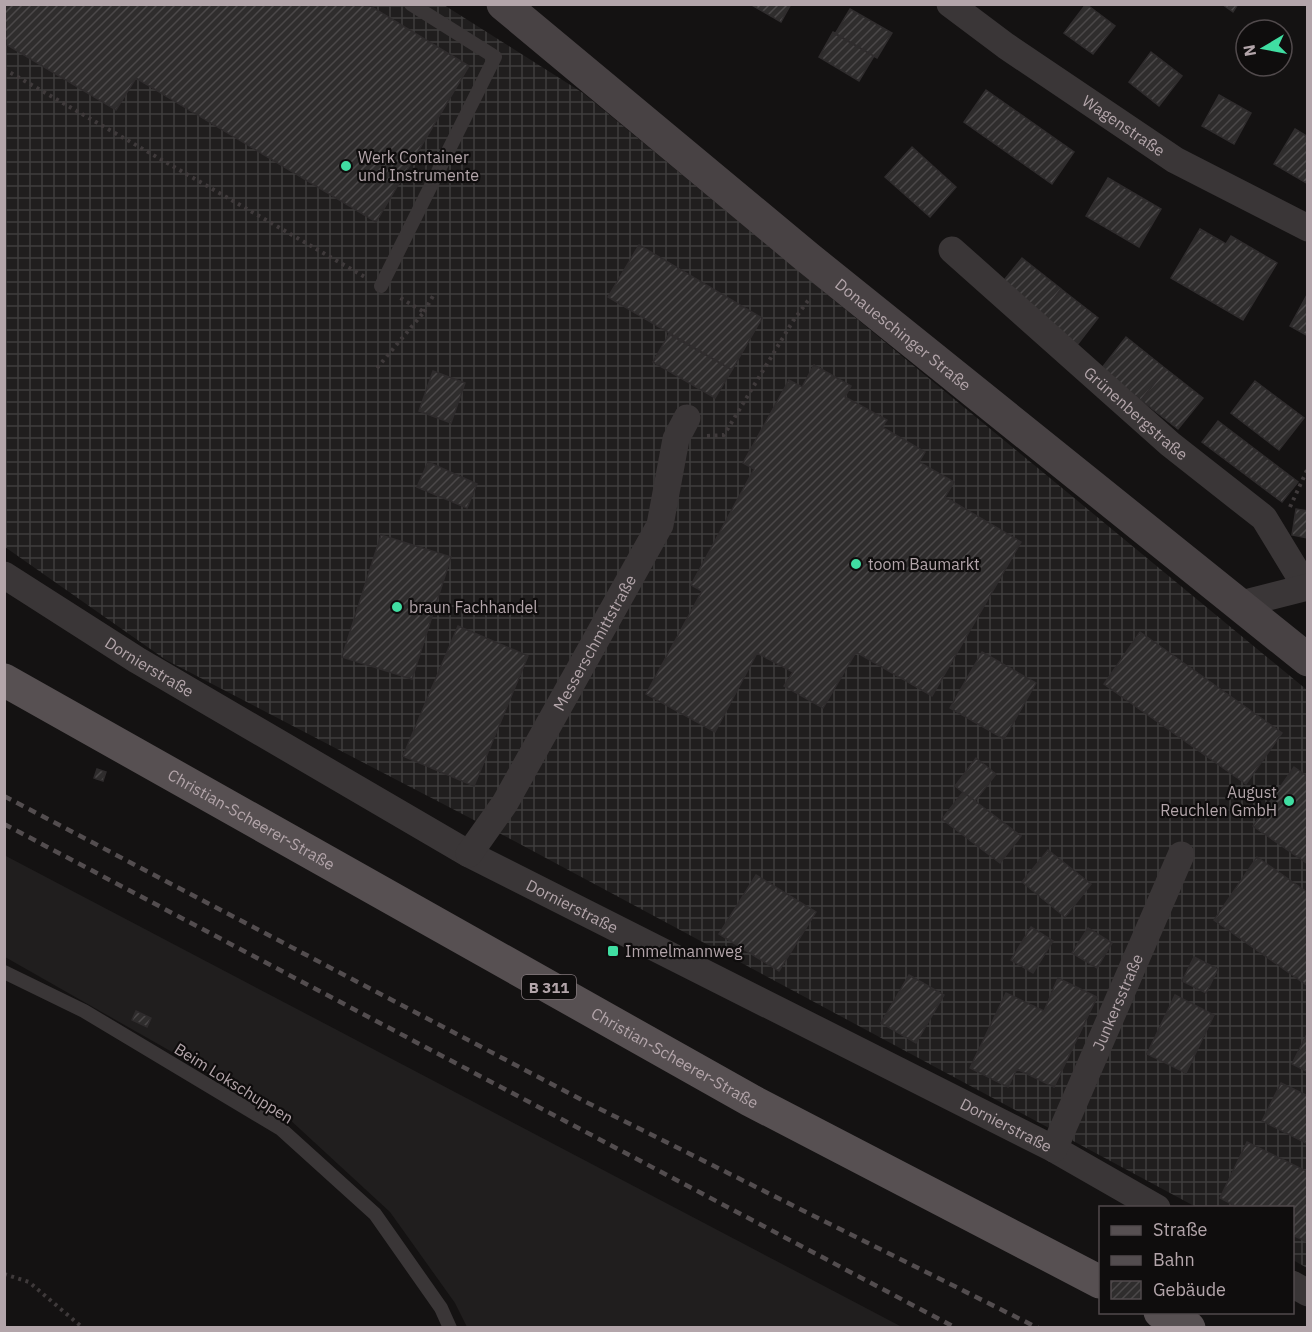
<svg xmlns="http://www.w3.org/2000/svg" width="1312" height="1332" viewBox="0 0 1312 1332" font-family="'IBM Plex Sans',sans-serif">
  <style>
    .built { fill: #201e1e }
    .industrial { fill: url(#industrial-grid) }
    .building { fill: url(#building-hatch); stroke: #2f2c2d; stroke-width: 1.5 }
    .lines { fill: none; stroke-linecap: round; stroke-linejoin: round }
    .path { stroke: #3f3a3b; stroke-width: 4; stroke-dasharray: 3 4.5; stroke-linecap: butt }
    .lane { stroke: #3a3637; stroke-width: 14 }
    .street { stroke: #3a3637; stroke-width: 27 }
    .secondary { stroke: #484244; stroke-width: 33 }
    .primary { stroke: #575052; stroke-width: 33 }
    .rail { stroke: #534d4f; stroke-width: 4.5; stroke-dasharray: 8 6; stroke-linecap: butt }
    .poi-dot { fill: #40dea2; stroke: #0f0d0d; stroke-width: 2 }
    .labels { text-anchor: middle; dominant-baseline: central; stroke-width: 4.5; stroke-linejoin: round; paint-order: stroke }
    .shield { fill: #0f0d0d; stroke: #82777b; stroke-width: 1.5 }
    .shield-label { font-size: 15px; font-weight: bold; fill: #b3a5aa }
    .street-label { font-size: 16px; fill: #b3a5aa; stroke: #0f0d0d }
    .poi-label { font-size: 16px; fill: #b3a5aa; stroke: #0f0d0d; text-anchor: start }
  </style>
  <defs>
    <pattern id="industrial-grid" width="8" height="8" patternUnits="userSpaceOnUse" patternTransform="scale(1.5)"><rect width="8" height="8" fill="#201e1e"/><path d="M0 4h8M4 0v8" fill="none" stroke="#3e3c3c"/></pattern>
    <pattern id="building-hatch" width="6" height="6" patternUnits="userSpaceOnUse" patternTransform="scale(1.5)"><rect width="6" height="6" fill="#2f2d2d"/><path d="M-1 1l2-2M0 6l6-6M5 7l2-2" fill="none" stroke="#4b4849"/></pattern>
  </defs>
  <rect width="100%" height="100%" fill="#141212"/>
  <path class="built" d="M4,855L902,1327H467L455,1303L390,1212L288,1118L5,957Z"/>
  <path class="industrial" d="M5,5H444L583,93L1307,690V1268L1293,1260L1292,1208L1196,1207L518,843L166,660L5,547Z"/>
  <path class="building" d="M4,4H367L469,66L376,222L136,78L116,110L4,43Z
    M750,4H791L781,22Z
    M1086,4L1115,26L1093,54L1064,33Z
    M1222,4H1238L1233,12Z
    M850,9L892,33L877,58L835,34Z
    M833,32L874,56L859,81L819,57Z
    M1151,52L1182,76L1159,106L1129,82Z
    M986,90L1074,152L1052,184L964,122Z
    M1219,95L1251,113L1234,144L1202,126Z
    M1295,129L1308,137V184L1274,164Z
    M912,147L956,187L930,217L885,177Z
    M1108,178L1161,209L1139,247L1086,216Z
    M1200,229L1226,244L1231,236L1277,263L1243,320L1171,278Z
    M639,245L762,318L732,370L608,297Z
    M1022,258L1061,289L1037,320L997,289Z
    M1061,289L1098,318L1074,349L1037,320Z
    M1308,293V336L1290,326Z
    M669,334L732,370L715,398L653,362Z
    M1126,337L1166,369L1141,400L1101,369Z
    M814,365L851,386L845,397L887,420L882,427L925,452L919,462L954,482L945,497L1021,542L932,696L856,652L823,708L784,686L793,672L757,653L715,732L646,694L702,591L691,585L754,469L743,463L789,380L802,387Z
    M1166,369L1203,398L1178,429L1141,400Z
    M433,371L465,383L451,423L419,411Z
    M1255,381L1304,418L1279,450L1231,413Z
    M1218,421L1298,482L1282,502L1202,442Z
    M428,462L477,484L467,508L417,487Z
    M1296,509L1308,511V538L1292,535Z
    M381,535L451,557L412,679L342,657Z
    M458,626L528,656L474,786L403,756Z
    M1140,632L1282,733L1246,784L1104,684Z
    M982,652L1036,683L1004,739L950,708Z
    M976,758L996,774L975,801L955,786Z
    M1294,767L1308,777V864L1253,826Z
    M97,769L106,772L103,781L94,778Z
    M963,792L1021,836L1000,863L942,819Z
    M1048,850L1091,884L1065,917L1022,882Z
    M1257,857L1308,893V986L1214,920Z
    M756,875L816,912L779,971L719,934Z
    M1031,927L1053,941L1033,973L1011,960Z
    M1088,928L1112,943L1097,968L1072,953Z
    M1194,957L1218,969L1206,993L1182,981Z
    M909,975L944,995L916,1043L881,1023Z
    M1058,978L1097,997L1054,1087L1017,1069L1008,1087L970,1068L1006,993L1044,1011Z
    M1175,995L1214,1015L1186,1073L1147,1054Z
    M136,1011L151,1018L147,1027L132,1020Z
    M1308,1032V1072L1292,1064Z
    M1281,1083L1308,1096V1144L1262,1121Z
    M1247,1142L1308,1172V1242L1292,1235V1208H1239L1220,1198Z"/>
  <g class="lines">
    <path class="path" d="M4,69L365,277
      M424,312L433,296
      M377,368L424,312L397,296
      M707,436L724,435L793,321L810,298
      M1290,507L1308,468
      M4,1274L29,1282L83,1328"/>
    <path class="lane" d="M381,286L495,57L411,4
      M4,972L84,1011L281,1129L375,1214L441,1308L450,1328"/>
    <g class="street">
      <path id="s1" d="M950,4L1006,46L1175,160L1308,228"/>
      <path id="s2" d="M952,250L1170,444L1264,518L1306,587"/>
      <path id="s3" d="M4,575L137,660L469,854L1054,1149L1157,1208"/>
      <path d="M1241,604L1308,587"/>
      <path id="s4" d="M469,854L505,803L660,525L676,439L687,418"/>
      <path id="s5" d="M1054,1149L1181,855"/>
      <path d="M1292,1284L1308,1293"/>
    </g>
    <path class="secondary" id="s6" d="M503,4L807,257L1308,660"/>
    <g class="primary">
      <path id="s7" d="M4,680L750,1100L1100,1282"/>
      <path d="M1160,1312L1189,1328"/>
    </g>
    <path class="rail" d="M4,796L584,1101L1038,1328
      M4,824L956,1328"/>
  </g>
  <g class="poi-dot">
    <circle cx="346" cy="166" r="6"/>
    <circle cx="856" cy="564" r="6"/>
    <circle cx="397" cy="607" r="6"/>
    <circle cx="1289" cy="801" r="6"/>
    <rect x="607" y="945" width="12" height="12" rx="3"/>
  </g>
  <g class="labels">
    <rect class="shield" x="522" y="975" width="54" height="24" rx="4.5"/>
    <g class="shield-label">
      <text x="549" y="987">B 311</text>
    </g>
    <g class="street-label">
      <text stroke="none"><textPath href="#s1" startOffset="212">Wagenstraße</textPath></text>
      <text stroke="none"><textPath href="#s6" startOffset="519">Donaueschinger Straße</textPath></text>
      <text stroke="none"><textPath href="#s2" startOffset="246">Grünenbergstraße</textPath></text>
      <text stroke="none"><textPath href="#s4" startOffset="246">Messerschmittstraße</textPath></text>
      <text stroke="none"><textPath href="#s3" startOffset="172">Dornierstraße</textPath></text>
      <text stroke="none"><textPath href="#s7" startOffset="284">Christian-Scheerer-Straße</textPath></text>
      <text stroke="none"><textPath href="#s3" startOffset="658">Dornierstraße</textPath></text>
      <text stroke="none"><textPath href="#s5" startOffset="160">Junkersstraße</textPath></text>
      <text stroke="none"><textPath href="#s7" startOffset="770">Christian-Scheerer-Straße</textPath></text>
      <text transform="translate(234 1083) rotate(32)">Beim Lokschuppen</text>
      <text stroke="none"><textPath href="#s3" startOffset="1144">Dornierstraße</textPath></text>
    </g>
    <g class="poi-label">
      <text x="358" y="157">Werk Container<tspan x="358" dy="18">und Instrumente</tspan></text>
      <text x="868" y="564">toom Baumarkt</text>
      <text x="409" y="607">braun Fachhandel</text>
      <text x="1277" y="792" text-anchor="end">August<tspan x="1277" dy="18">Reuchlen GmbH</tspan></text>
      <text x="625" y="951">Immelmannweg</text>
    </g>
  </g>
  <rect width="1312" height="1332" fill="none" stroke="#b3a5aa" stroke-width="12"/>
  <rect x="1099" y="1206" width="195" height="108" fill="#0f0d0d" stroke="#514a4c" stroke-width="1.5"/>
  <rect x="1111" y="1226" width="30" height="9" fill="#575052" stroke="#514a4c" stroke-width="1.5"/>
  <text x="1153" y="1236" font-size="18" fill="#b3a5aa">Straße</text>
  <rect x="1111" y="1256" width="30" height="9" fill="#534d4f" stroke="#514a4c" stroke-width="1.5"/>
  <text x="1153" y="1266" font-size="18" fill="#b3a5aa">Bahn</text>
  <rect x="1111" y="1281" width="30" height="18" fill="url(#building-hatch)" stroke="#514a4c" stroke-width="1.5"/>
  <text x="1153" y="1296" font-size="18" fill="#b3a5aa">Gebäude</text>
  <g transform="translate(1264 48) rotate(260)"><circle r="28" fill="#0f0d0d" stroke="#514a4c" stroke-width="1.5"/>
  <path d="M0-4.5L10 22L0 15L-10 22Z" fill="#40dea2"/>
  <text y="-9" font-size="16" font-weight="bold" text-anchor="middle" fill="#b3a5aa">N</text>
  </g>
</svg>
